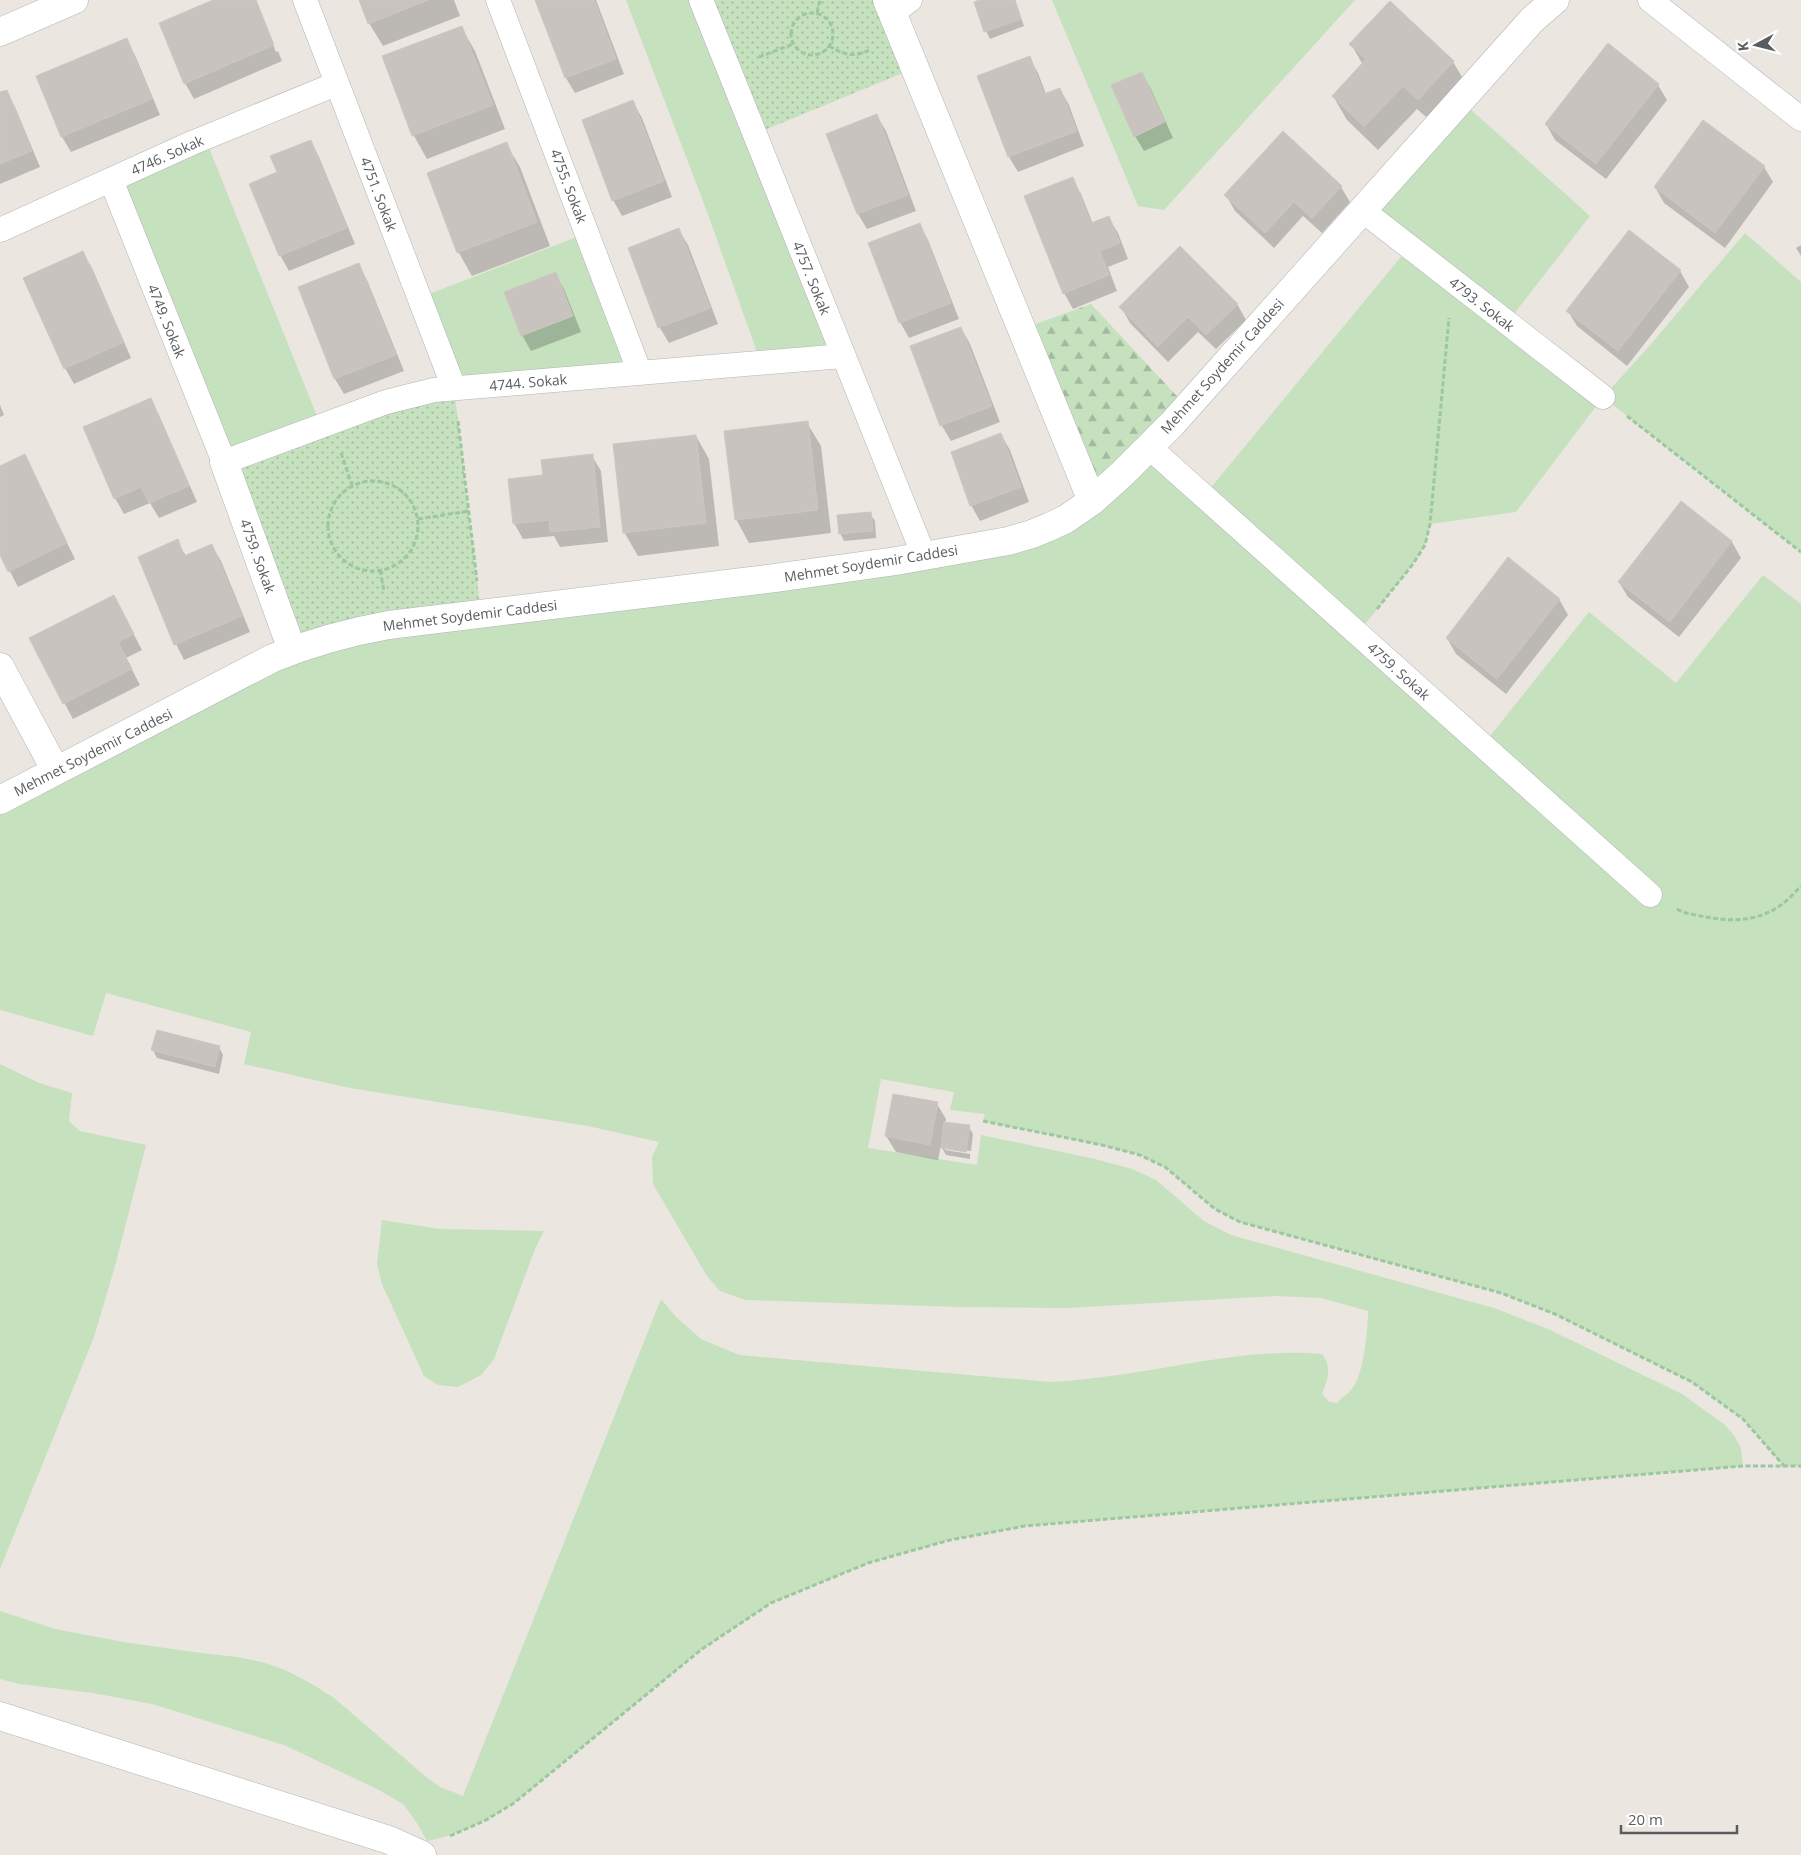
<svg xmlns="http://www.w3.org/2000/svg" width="1801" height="1855" viewBox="0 0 1801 1855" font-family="'Open Sans',sans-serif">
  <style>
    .green { fill: #c5e1be }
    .forest { fill: url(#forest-firs) }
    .park { fill: url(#park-dots) }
    .shadow { fill: #0003 }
    .building { fill: #c8c3bf; stroke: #cfc6bf }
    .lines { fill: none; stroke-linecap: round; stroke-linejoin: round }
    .lane-casing { stroke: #b1b4b7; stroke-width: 25 }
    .street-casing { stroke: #b1b4b7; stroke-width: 29 }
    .path { stroke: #9cc89f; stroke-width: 3; stroke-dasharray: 5 2.5; stroke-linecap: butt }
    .lane { stroke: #fff; stroke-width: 24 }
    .street { stroke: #fff; stroke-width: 28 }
    .labels { text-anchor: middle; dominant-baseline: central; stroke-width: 4; stroke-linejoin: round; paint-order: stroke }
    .street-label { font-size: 14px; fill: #595d60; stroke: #fff }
  </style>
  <defs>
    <pattern id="forest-firs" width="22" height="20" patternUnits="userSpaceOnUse" patternTransform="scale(1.25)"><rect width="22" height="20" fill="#c5e1be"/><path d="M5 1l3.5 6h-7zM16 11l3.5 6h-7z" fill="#a3ba9e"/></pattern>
    <pattern id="park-dots" width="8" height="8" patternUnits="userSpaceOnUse" patternTransform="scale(1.25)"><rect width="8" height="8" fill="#c5e1be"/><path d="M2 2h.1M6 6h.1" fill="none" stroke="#a3ba9e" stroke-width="1.8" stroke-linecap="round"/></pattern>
  </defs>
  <rect width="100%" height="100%" fill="#ebe6e0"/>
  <path class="green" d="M626,0H701L843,356L761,363L706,209Z
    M1052,0H1355L1164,210L1138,206Z
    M1460,100L1590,216L1507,323L1603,397L1645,351L1745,233L1801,282V552L1603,397L1516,512L1430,524L1425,545L1413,564L1358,633L1483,745L1589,612L1676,683L1763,575L1801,604V1466H1784L1743,1419L1692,1382L1555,1314L1501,1293L1240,1222L1215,1209L1165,1167L1140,1155L1102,1145L983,1121L985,1114L950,1110L954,1092L881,1079L868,1148L977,1165L981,1135L1095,1159L1132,1169L1156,1180L1204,1221L1231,1235L1494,1308L1548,1329L1682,1394L1725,1425L1735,1437L1741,1448L1743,1466L1025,1526L950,1540L868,1563L771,1603L702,1649L514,1803C486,1821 460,1835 427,1841L417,1823L403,1804L377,1789L284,1745L152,1704L93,1693L20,1684L0,1679V1611L55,1629L123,1642L201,1653L237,1657L262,1662L285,1670L312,1684L334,1698L425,1776L440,1787L463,1796L661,1299L676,1317L701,1339L739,1355L1051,1382C1099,1379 1145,1371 1192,1363C1238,1356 1276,1350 1322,1354C1332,1367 1328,1379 1322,1394L1329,1402L1337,1403C1341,1398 1347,1395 1351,1390C1364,1376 1368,1329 1368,1311L1321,1298L1275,1296L1066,1308L961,1307L745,1300L720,1291L707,1276L653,1184L652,1157L659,1142L588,1126L350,1088L244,1064L251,1032L106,993L93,1036L0,1010V800L301,647L1032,534L1149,447L1204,496L1409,247L1362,210Z
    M205,138L321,426L224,462L111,180Z
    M587,233L640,373L454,388L419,298Z
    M0,1064L39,1083L72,1093L69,1121L80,1131L146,1145L115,1266L94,1337L0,1569Z
    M382,1220L440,1229L544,1231L535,1249L494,1359L481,1375L458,1387L438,1385L424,1376L382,1284L377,1265Z"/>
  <path class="forest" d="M1091,304L1187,407L1092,501L1022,329Z"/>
  <path class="park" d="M701,0H887L915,68L755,134Z
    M454,388L481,614L301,647L224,462Z"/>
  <path class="shadow" d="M216,0H257L255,1L276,52L278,51L258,1L282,61L194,99L185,83Z
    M360,0H454L460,16L383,46L369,23Z
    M536,0H596L624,74L575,93L566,78Z
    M983,0H1015L1024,26L990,39L986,31L976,3Z
    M1390,3L1453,62L1467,85L1432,122L1417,109L1378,150L1347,120L1333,96L1363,65L1351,44Z
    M461,27L475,51L505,129L427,159L414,136L383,57Z
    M126,40L135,55L160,115L71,152L62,137L37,77Z
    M1608,45L1658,85L1667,100L1606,179L1555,140L1546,124Z
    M1029,57L1038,73L1046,94L1060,89L1069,105L1084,146L1018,172L1009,157Z
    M1142,73L1151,89L1173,138L1144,151L1135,136Z
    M6,91L15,107L40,167L0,184V94Z
    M633,102L642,118L672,197L622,216L613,200Z
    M877,116L886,131L916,211L867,229L858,214L828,135Z
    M310,141L319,157L355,244L289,271L280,255L279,173Z
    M506,144L520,167L550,246L472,276L459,253L428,174Z
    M1764,167L1773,182L1725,248L1664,203L1655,187Z
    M1072,178L1081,194L1093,224L1109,218L1118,233L1128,259L1108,267L1117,291L1073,309L1064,293Z
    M1341,187L1350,202L1322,233L1303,216L1274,248L1235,211L1226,195Z
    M920,225L928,240L959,319L909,338L900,322Z
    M679,230L688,245L718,324L669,343L660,328L629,248Z
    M1801,245V256L1796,248Z
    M83,253L92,268L131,358L74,384L65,368Z
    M358,264L367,280L404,371L344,394L335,379L300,287Z
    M1680,271L1689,287L1627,366L1577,326L1568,311Z
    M555,274L564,289L581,332L531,351L522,335Z
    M1237,304L1246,320L1216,349L1198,332L1168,362L1130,323L1121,307Z
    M961,328L970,344L1000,422L951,441L942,426L911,347Z
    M150,399L159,415L197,502L159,518L150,503L124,514L115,498Z
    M0,405L4,415L0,417Z
    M807,423L821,446L831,533L749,543L736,519Z
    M1001,435L1010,450L1029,502L980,521L971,505Z
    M696,436L709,459L719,546L638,556L624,532Z
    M24,456L75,559L18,587L0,552V467Z
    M592,456L601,471L608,542L560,547L554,536L523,539L514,523Z
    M1681,502L1732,542L1741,558L1679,637L1628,597L1619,582Z
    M870,514L875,521L876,538L844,541L840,533Z
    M177,541L186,556L212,546L221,561L250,632L184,660L176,644Z
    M1559,599L1568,615L1506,694L1456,654L1447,638Z
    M122,612L142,650L126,658L140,685L73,719L30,639Z
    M219,1047L223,1055L219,1074L157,1058L153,1050Z
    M937,1104L946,1119L945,1123L969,1127L973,1134L971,1151L945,1147V1150L970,1154V1159L946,1155L941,1146L938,1160L896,1152L886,1136Z"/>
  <path class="building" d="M213,0H256L274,45L184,84L159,23Z
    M359,0H428L368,24Z
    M535,0H594L616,59L565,78Z
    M979,0H1015L1021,19L984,32L974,2Z
    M1390,1L1454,61L1418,100L1403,86L1364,127L1332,96L1366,59L1349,44Z
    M462,26L493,105L412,136L382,56Z
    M127,38L152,99L61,137L36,76Z
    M1608,43L1659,84L1596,164L1545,124Z
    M1030,56L1044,94L1060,88L1077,131L1008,157L977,76Z
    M1142,72L1165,122L1134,137L1111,85Z
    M7,90L32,151L0,164V92Z
    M633,100L664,181L612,201L582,120Z
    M877,114L908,195L857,214L826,134Z
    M1703,120L1765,166L1715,233L1654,187Z
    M1283,131L1342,186L1312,218L1294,202L1265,233L1224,195Z
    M311,140L347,228L279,256L249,184L277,172L270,156Z
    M507,142L537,222L457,253L427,173Z
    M1073,177L1091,223L1109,216L1120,243L1100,251L1109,275L1063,294L1024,196Z
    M920,223L951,303L899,323L868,243Z
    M679,228L710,308L658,328L628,248Z
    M1629,230L1681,270L1618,351L1566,311Z
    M1180,246L1238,304L1206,335L1188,317L1158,347L1119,307Z
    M83,251L124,342L64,369L23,278Z
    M359,263L396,355L334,379L298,287Z
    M556,272L573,316L521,336L504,292Z
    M961,327L992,406L940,426L910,346Z
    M151,398L189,486L149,503L141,487L114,499L83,427Z
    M808,421L818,510L735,520L724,431Z
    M1001,433L1021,487L970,506L951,452Z
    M696,435L706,523L623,533L613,444Z
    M25,454L67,543L8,572L0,555V466Z
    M593,454L600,527L550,532L549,520L513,524L508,479L543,475L541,460Z
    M1681,501L1732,541L1670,622L1618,582Z
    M871,512L873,531L839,534L837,515Z
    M178,539L184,556L212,544L242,616L174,645L138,557Z
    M1508,557L1560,599L1497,679L1446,638Z
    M114,595L134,634L118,642L132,669L63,704L29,638Z
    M157,1030L220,1046L215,1067L151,1050Z
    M893,1094L938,1102L930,1145L885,1136Z
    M944,1122L970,1125L966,1152L941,1148Z"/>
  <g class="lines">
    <g class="lane-casing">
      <path id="lane" d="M305,0L454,388
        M498,0L640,373
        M701,0L924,556
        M1650,0L1801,119
        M892,13L910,0
        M111,180L224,462L386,402L434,390L843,356
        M1362,210L1603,397
        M0,230L192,143L336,84
        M1149,447L1650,895"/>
    </g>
    <g class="street-casing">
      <path id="street" d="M887,0L1092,501
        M0,32L74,0
        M224,462L292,650
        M0,667L56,771
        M0,800L273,658C310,643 349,632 389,625L775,578L896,561L1008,541L1032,534L1049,527L1066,519L1092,501L1122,474L1172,424L1532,20L1555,0
        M0,1716L389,1840L422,1855"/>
    </g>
    <path class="path" d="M791 34a21 21 0 1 1 42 0a21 21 0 1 1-42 0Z
      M817,13L820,0
      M829,46C847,56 852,57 871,50
      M759,57L793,44
      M1627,416L1801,552
      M458,421L477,581
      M341,453L352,485
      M328 526a45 45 0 1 1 90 0a45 45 0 1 1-90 0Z
      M418,519L469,511
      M380,570L384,591
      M1377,609L1413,564L1425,545L1430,524L1449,318
      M1677,909L1682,912C1717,920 1750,927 1781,905C1788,900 1795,892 1801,886
      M983,1121L1102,1145L1140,1155L1165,1167L1215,1209L1240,1222L1501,1293L1555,1314L1692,1382L1743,1419L1784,1466
      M450,1836L486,1820L514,1803L702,1649L771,1603L868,1563L950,1540L1025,1526L1743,1466H1801"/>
    <use href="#lane" class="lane"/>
    <use href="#street" class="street"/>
  </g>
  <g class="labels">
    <g class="street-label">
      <text transform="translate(167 155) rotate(-24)">4746. Sokak</text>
      <text transform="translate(569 186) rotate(69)">4755. Sokak</text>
      <text transform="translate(379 194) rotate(69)">4751. Sokak</text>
      <text transform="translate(812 278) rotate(68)">4757. Sokak</text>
      <text transform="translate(1482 304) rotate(38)">4793. Sokak</text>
      <text transform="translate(167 321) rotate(68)">4749. Sokak</text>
      <text transform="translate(1222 366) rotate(-48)">Mehmet Soydemir Caddesi</text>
      <text transform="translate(528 382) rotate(-5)">4744. Sokak</text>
      <text transform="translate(258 556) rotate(70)">4759. Sokak</text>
      <text transform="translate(871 563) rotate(-9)">Mehmet Soydemir Caddesi</text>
      <text transform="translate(470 615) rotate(-7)">Mehmet Soydemir Caddesi</text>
      <text transform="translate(1399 671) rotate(42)">4759. Sokak</text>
      <text transform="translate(93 752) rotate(-27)">Mehmet Soydemir Caddesi</text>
    </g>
  </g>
  <g transform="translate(1756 45) rotate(263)" stroke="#ffffff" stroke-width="4" paint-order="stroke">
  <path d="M0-4L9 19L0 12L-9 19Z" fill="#595d60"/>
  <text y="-8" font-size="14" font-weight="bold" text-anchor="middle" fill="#595d60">K</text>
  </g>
  <path d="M1621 1825v8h116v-8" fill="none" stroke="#595d60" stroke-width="2.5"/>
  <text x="1628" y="1825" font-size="15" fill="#595d60" stroke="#ffffff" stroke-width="4" paint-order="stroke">20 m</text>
</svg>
